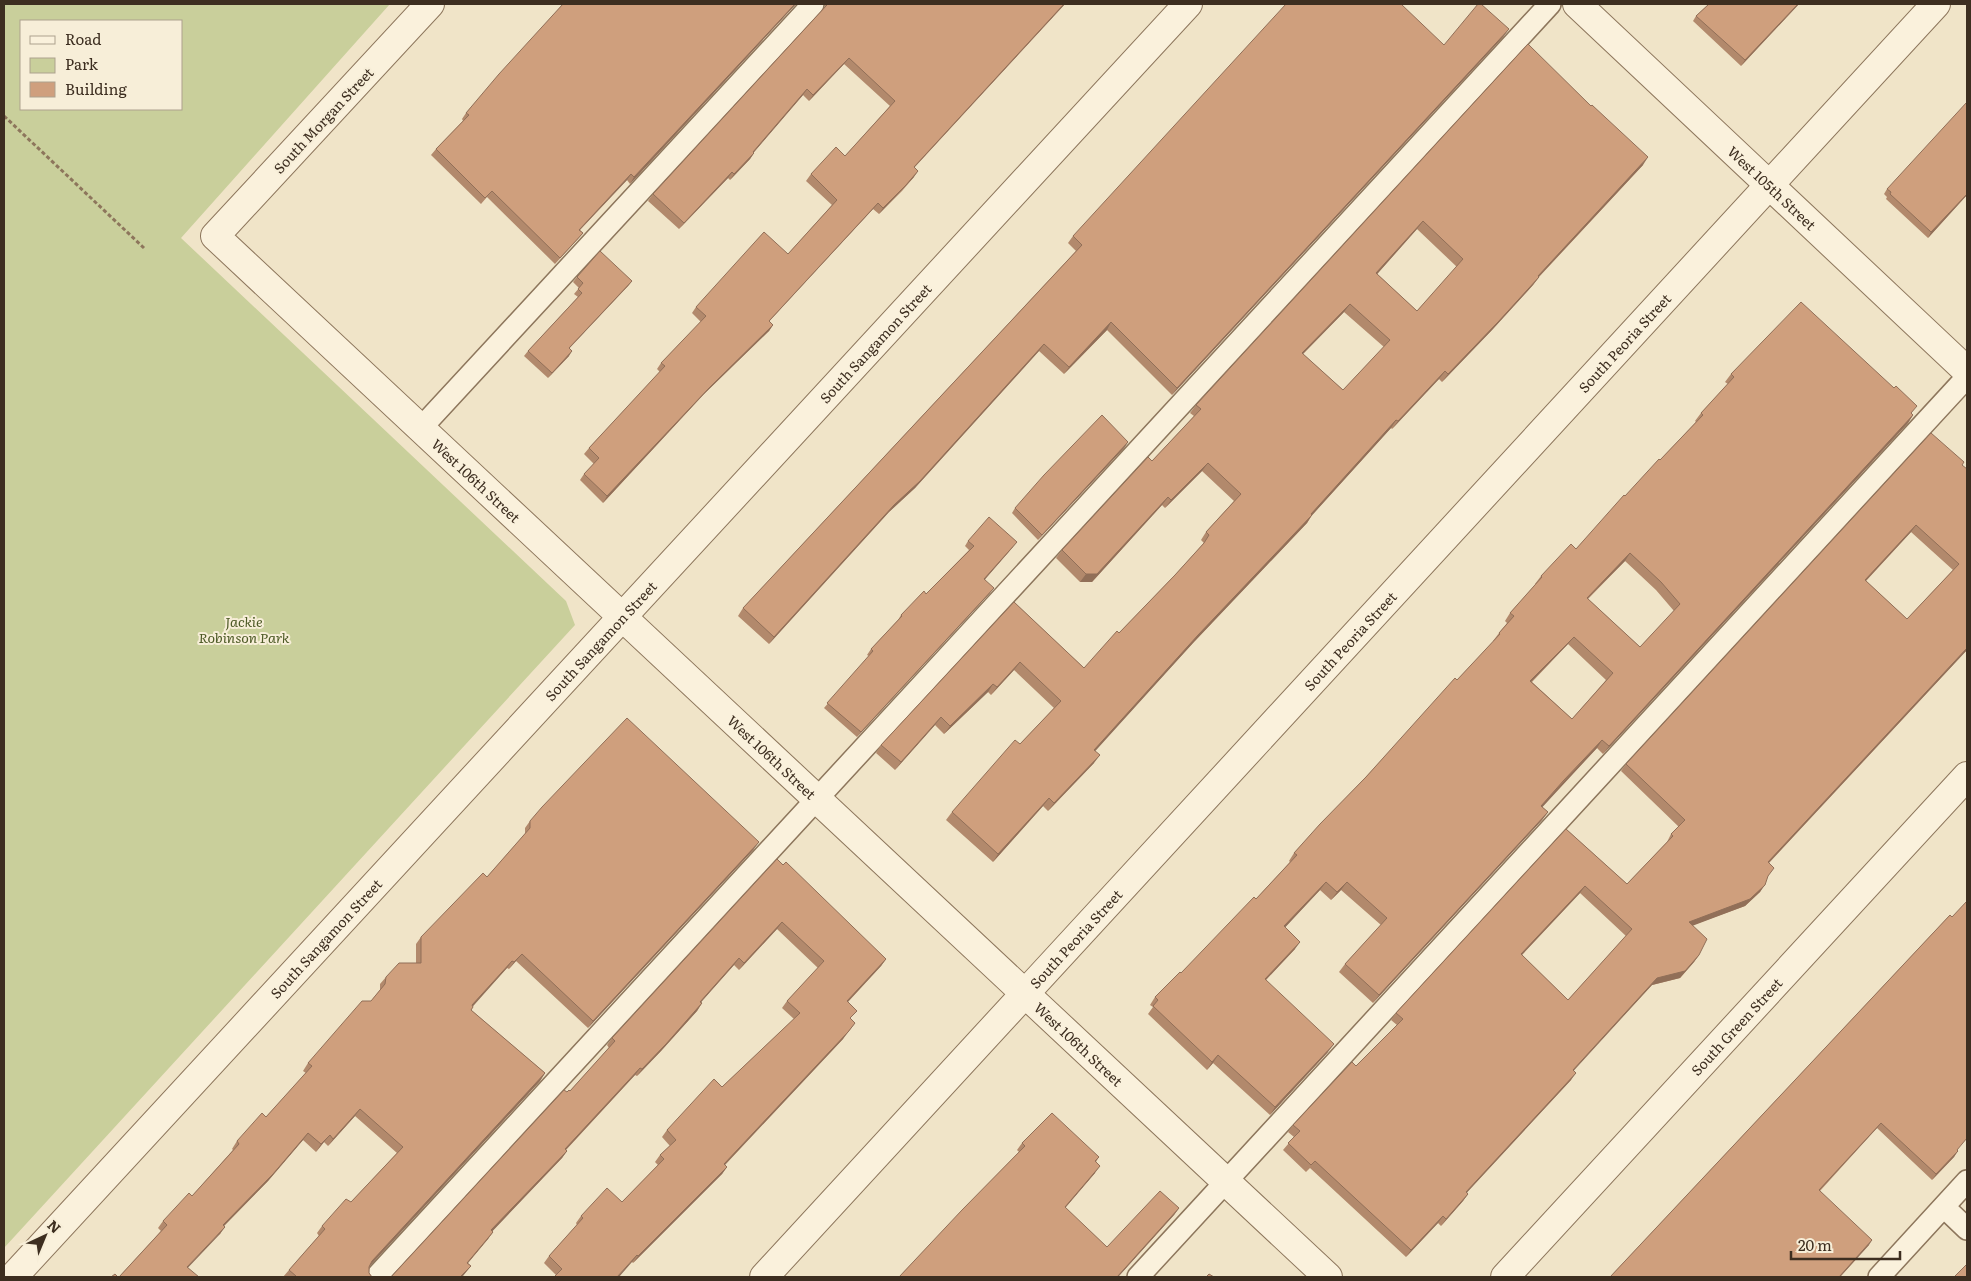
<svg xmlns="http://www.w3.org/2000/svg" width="1971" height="1281" viewBox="0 0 1971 1281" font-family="Literata,serif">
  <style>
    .green { fill: #c9cf9b; fill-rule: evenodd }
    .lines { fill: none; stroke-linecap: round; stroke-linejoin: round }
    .service-casing { stroke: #8d765c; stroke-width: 24 }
    .minor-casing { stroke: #8d765c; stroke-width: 30 }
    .path { stroke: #8d765c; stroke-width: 3; stroke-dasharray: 4 2.5; stroke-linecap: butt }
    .service { stroke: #faf1dc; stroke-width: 21 }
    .minor { stroke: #faf1dc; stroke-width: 28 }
    .wall { fill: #b2896c; fill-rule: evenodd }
    .shaded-wall { fill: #916f58 }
    .building { fill: #cf9f7d; stroke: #916f58; fill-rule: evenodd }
    .labels { text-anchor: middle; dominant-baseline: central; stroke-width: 4; stroke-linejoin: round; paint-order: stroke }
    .street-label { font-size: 14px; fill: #3d2e20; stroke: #f7eed8 }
    .park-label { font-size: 14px; font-style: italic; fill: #4d5a26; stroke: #f7eed8 }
  </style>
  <rect width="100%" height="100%" fill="#f0e4c8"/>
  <path class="green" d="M4,4H390L181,238L566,601L575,625L4,1248ZM21,21H181V109H21Z"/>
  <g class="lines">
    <g class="service-casing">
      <path id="service" d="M421,428L813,4
        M1944,1207L1967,1229
        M376,1277L1550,4
        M1138,1277L1967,377
        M1879,1277L1967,1181"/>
    </g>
    <g class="minor-casing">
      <g id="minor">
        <path id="s1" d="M430,4L215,236L1328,1277"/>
        <path id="s2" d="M1577,4L1967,371"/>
        <path id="s3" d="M13,1277L1188,4"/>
        <path id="s4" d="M764,1277L1936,4"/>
        <path id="s5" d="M1505,1277L1967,776"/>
      </g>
    </g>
    <path class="path" d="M4,116L144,248"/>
    <use href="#service" class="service"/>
    <use href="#minor" class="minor"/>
  </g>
  <path class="wall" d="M563,4H796L630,184L627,180L580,230L583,233L578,239L555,264L487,197L481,204L431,155L436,149L463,121L462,119L466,113Z
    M825,4H1065L914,168V177L902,191L879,214L873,209L769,321L773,325L769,331L704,394L603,503L580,480L584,474L594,464L584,454L589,448L660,372L657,369L661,363L701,322L692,313L696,307L788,254L832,205L806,181L811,174L845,156L890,106L844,64L809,101L803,95L754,152V153L750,159L730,180L728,178L679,229L648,201L653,194L824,9L825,6Z
    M1709,4H1799L1741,66L1693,21L1696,16Z
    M1504,36L1172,395L1107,330L1064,374L1039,351L915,488L889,512L769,644L738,616L743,608L1076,251L1068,243L1073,236L1444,45Z
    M1528,44L1643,165L1539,277L1533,285L1492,330L1442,382L1439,379L1392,429L1391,428L1312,515L1307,523L1193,643L1095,750L1094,763L1048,811L1043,806L993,862L946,820L952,812L1020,744L1054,708L1014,670L991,695L988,692L944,734L935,725L895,770L876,753L881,745L1014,602L1084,668L1119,633L1175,575L1204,543L1201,540L1206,532L1234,501L1202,471L1165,508L1162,505L1092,582H1080L1056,558L1062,550L1152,461L1194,416L1190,413L1196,405ZM1417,229L1457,267L1417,311L1377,274ZM1344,312L1384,347L1343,390L1303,354Z
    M1887,189L1967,195L1928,238L1886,199L1887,197L1884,194Z
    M577,277L632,281L628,286L569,348V356L548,378L524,356L528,351L578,297L574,294L579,288L573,282Z
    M1731,374L1912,414L1913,415L1908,423L1603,754L1597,748L1559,788L1542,807L1548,812L1542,820L1373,1003L1339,972L1345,964L1381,925L1341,890L1331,900L1320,890L1285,927L1295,949L1266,980L1328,1052L1270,1115L1213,1063L1207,1070L1148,1014L1153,1007L1150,1005L1155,997L1181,973L1256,899L1290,862L1289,861L1294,853L1494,641H1493L1499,633L1507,623L1505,621L1510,613L1536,584H1535L1541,576L1576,549L1696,422L1695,421L1701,413L1728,384L1725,382ZM1625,561L1656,590L1674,611L1640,647L1588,599ZM1568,644L1606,680L1572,719L1532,682Z
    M1125,447L1038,540L1012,513L1015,508Z
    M1963,465L1967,650L1769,863L1767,878L1760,892L1745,906L1693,925L1699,955L1694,962L1680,978L1652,985L1573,1070L1571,1080L1467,1192L1468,1194L1463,1201L1441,1226L1438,1223L1406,1257L1310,1168L1306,1172L1283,1150L1294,1137L1288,1132L1293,1125L1356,1066L1397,1025L1391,1020L1396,1013L1566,829L1627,884L1667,842L1671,834L1679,827L1621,771L1626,764ZM1911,532L1953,570L1907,619L1866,581ZM1580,893L1626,936L1568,1000L1522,955Z
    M968,541L1013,547L985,579L990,593L857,737L824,708L869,656L867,655L871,649L898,620L901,615L926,594L969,550L965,546Z
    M530,821L754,849L588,1028L516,961L509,969L507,968L472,1006L471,1010L545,1073L540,1081L370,1265L369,1273L372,1277H283L289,1270L319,1236L317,1233L322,1226L351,1202L397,1153L355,1116L328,1146L324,1142L316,1152L303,1140L268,1181L224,1226L220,1234L119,1277L161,1231L158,1228L163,1221L192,1196L233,1150L232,1149L237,1141L266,1117L306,1073L303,1071L308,1063L371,1001L380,990V984L386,977L416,963V944L421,937L487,877L525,834V828Z
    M777,859L886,959L881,966L848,1002L851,1019L843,1039L725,1165L727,1167L722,1174L633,1263L632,1262L556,1275L544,1263L549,1256L577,1225L576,1223L581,1216L622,1202L658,1165L655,1162L660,1155L670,1146L662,1137L667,1130L722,1087L794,1019L782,1008L787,1001L818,968L777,929L739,970L734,965L701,1002L702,1003L697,1011L661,1051L637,1076L635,1075L566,1150L567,1151L562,1158L492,1231L493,1232L488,1239L468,1263L471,1266L462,1277H391L567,1092L570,1091L609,1048L607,1045L612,1038Z
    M1950,915L1957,1151L1954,1157L1932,1180L1877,1128L1820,1191L1869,1245L1840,1277H1610Z
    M1022,1143L1099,1157L1096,1162L1095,1173L1065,1208L1107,1247L1179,1208L1174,1215L1118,1277H899L1019,1152L1017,1150Z"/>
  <path class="shaded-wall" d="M795,4H796L630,184L634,177Z
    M1064,4H1065L909,173L914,167Z
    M1798,4H1799L1741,66L1745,60Z
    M1509,29L1504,36L1172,395L1177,388Z
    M849,58L844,64L809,101L813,95Z
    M807,89L803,95L749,158L753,152Z
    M754,153L750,159L730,180L734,174Z
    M1648,157L1643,165L1532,284L1538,276Z
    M918,171L914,177L879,214L883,208Z
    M732,172L728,178L679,229L684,223Z
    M631,174L627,180L574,236L579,230Z
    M1967,194V195L1928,238L1931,232Z
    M878,203L873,209L764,327L769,321Z
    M1423,221L1417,229L1371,281L1376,273Z
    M1539,277L1533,285L1492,330L1442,382L1448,374Z
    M632,281L628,286L565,353L569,348Z
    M1350,304L1344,312L1296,361L1302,353Z
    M1111,322L1107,330L1064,374L1069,367Z
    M773,325L769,331L704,394L603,503L607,496L709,388Z
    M1044,344L1039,351L915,488L889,512L769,644L774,637L894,505Z
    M572,351L569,356L548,378L552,373Z
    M1445,371L1439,379L1392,429L1398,421Z
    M1913,415L1908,423L1603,754L1609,746Z
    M1396,420L1391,428L1306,522L1311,514Z
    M1128,442L1125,447L1038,540L1042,535Z
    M1208,463L1202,471L1165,508L1171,500Z
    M1168,497L1162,505L1092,582H1080L1086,574Z
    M1312,515L1307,523L1193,643L1089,758L1094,750L1198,635Z
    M1916,525L1911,532L1860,587L1865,580Z
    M1017,542L1013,547L981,584L984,579Z
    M1630,553L1625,561L1581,605L1587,598Z
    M994,588L990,593L857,737L861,732Z
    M1574,637L1568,644L1525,688L1530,681Z
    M1967,648V650L1763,869L1768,862Z
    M1020,662L1014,670L991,695L997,687Z
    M993,684L988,692L944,734L950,726Z
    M941,717L935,725L895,770L901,762Z
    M1602,740L1597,748L1536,814L1541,806Z
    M1100,755L1094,763L1048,811L1054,803Z
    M1049,798L1043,806L993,862L998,854Z
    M1548,812L1542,820L1373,1003L1379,995Z
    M759,842L754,849L588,1028L593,1021Z
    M1326,882L1320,890L1279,934L1284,926Z
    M1347,882L1341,890L1331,900L1337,892Z
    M1765,885L1760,892L1745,906L1684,929L1689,922Z
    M1585,886L1580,893L1516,961L1521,954Z
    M782,922L777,929L739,970L744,963Z
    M1300,942L1295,949L1259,987L1265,979Z
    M522,954L516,961L509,969L514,962Z
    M1699,955L1694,962L1680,978L1652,985L1568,1077L1573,1070L1657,978Z
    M739,958L734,965L695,1009L700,1002Z
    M886,959L881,966L842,1008L847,1001Z
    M512,961L507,968L467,1013L472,1005Z
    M702,1003L697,1011L661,1051L637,1076L642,1069Z
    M855,1023L843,1039L719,1171L724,1164Z
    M1334,1044L1328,1052L1270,1115L1275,1107Z
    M1218,1055L1213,1063L1207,1070L1212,1062Z
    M640,1068L635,1075L560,1156L565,1149Z
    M545,1073L540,1081L367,1269L372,1261Z
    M1576,1073L1571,1080L1461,1199L1466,1192Z
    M360,1109L355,1116L328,1146L333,1139Z
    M1881,1123L1877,1128L1815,1195L1819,1190Z
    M308,1133L303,1140L268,1181L218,1232L223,1225Z
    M330,1135L324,1142L316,1152L321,1144Z
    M567,1151L562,1158L486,1238L491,1230Z
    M1958,1151L1954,1157L1932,1180L1936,1174Z
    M1100,1166L1095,1173L1060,1214L1065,1207Z
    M727,1167L722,1174L633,1263L638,1256Z
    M1468,1194L1463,1201L1441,1226L1446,1219Z
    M1179,1208L1174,1215L1118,1277H1117Z
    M1443,1216L1438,1223L1406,1257L1411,1250Z
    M225,1227L220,1234L182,1274L187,1267Z
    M493,1232L488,1239L462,1270L467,1263Z
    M1872,1240L1869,1245L1840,1277H1839Z
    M637,1255L632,1262L619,1277H617Z
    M471,1266L462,1277H460Z"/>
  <path class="building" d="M563,4H795L634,177L631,174L579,230L583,233L560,258L492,191L485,198L436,149L469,115L466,113L499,74Z
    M828,4H1064L914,167L918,171L906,185L883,208L878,203L769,321L773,325L709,388L607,496L584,474L599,458L589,448L665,366L661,363L706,316L696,307L764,232L788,254L837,200L811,174L836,147L845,156L895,101L849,58L813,95L807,89L753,152L754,153L734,174L732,172L684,223L653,194L826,6Z
    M1286,4H1401L1444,45L1478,4H1481L1509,29L1177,388L1111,322L1069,367L1044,344L920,481L894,505L774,637L743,608L1082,245L1073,236Z
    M1709,4H1798L1745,60L1696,16Z
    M1528,44L1591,106L1592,105L1648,157L1538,276L1539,277L1498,322L1448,374L1445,371L1398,421L1396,420L1311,514L1312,515L1198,635L1094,750L1100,755L1054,803L1049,798L998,854L952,812L1015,740L1020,744L1061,701L1020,662L997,687L993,684L950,726L941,717L901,762L881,745L1014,602L1084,668L1117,631L1119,633L1175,575L1204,543L1209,535L1206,532L1241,494L1208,463L1171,500L1168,497L1097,574H1086L1062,550L1148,457L1152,461L1201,409L1196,405ZM1423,221L1463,259L1417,311L1376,273ZM1350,304L1390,340L1343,390L1302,353Z
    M1967,102V194L1931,232L1890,194L1891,192L1887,189Z
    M600,251L632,281L569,348L572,351L552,373L528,351L582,293L578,289L583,283L577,277Z
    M1801,302L1894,388L1896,386L1917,406L1911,413L1913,415L1609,746L1602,740L1564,780L1541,806L1548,812L1379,995L1345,964L1387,918L1347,882L1337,892L1326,882L1284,926L1300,942L1265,979L1334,1044L1275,1107L1218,1055L1212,1062L1153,1006L1158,1000L1155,997L1180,972L1181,973L1254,897L1256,899L1297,855L1294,853L1320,824L1366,777L1455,678L1457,680L1500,634L1499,633L1514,616L1510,613L1542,577L1541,576L1571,544L1576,549L1624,495L1625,496L1659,459L1660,460L1703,415L1701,413L1734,377L1731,374ZM1630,553L1661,582L1680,604L1640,647L1587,598ZM1574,637L1613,673L1572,719L1530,681Z
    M1102,415L1128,442L1042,535L1015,508L1044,475Z
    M1931,433L1964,462L1962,465L1967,469V648L1768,862L1774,868L1768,876L1765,885L1750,899L1689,922L1707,939L1699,955L1685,971L1657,978L1573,1070L1576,1073L1466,1192L1468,1194L1446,1219L1443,1216L1411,1250L1315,1161L1311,1165L1288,1143L1300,1131L1293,1125L1352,1062L1356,1066L1403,1019L1396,1013L1566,829L1627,884L1673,836L1671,834L1685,820L1626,764ZM1916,525L1959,564L1907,619L1865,580ZM1585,886L1632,929L1568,1000L1521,954Z
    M989,517L1017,542L984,579L994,588L861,732L827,703L873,651L871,649L902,616L901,615L924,591L926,594L974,546L968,541Z
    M627,718L759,842L593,1021L522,954L514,962L512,961L472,1005L473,1007L471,1010L545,1073L372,1261L369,1267V1273L372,1277H295L296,1276L289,1270L325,1229L322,1226L346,1199L351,1202L403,1147L360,1109L333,1139L330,1135L321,1144L308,1133L273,1174L223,1225L225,1227L187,1267L199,1277H119L167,1225L163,1221L189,1193L192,1196L239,1144L237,1141L262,1113L266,1117L312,1066L308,1063L362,1001H371L385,984L386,977L399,963H421V937L483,873L487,877L530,828V821L542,807Z
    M777,859L783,865L786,862L886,959L847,1001L857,1011L850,1018L855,1023L848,1032L724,1164L727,1167L638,1256L637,1255L617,1277H554L562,1269L549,1256L583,1218L581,1216L607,1188L622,1202L664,1159L660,1155L676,1140L667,1130L714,1079L722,1087L800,1013L787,1001L824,961L782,922L744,963L739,958L700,1002L702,1003L666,1044L642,1069L640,1068L565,1149L567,1151L491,1230L493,1232L467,1263L471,1266L460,1277H391L564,1090L567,1092L569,1090L570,1091L615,1041L612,1038Z
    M1967,901V1138L1957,1150L1958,1151L1936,1174L1881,1123L1856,1150L1819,1190L1872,1240L1839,1277H1610L1950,915L1952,917Z
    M1052,1113L1099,1157L1095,1161L1100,1166L1065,1207L1107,1247L1160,1191L1179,1208L1117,1277H899L962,1210L1025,1146L1022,1143Z
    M1966,1265L1967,1266V1277H1954Z
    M115,1274L118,1277H111Z
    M1209,1274L1214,1277H1206Z"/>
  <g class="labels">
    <g class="street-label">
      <text transform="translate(323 120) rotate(-47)">South Morgan Street</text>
      <text stroke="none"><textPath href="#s2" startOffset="268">West 105th Street</textPath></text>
      <text stroke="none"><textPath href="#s3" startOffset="1271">South Sangamon Street</textPath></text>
      <text stroke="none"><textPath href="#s4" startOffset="1270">South Peoria Street</textPath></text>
      <text stroke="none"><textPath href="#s1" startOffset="674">West 106th Street</textPath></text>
      <text stroke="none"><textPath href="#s3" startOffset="866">South Sangamon Street</textPath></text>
      <text stroke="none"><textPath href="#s4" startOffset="865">South Peoria Street</textPath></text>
      <text stroke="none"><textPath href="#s1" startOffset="1079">West 106th Street</textPath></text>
      <text stroke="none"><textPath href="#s3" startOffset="461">South Sangamon Street</textPath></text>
      <text stroke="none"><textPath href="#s4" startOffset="460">South Peoria Street</textPath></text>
      <text stroke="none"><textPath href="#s5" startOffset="341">South Green Street</textPath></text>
      <text stroke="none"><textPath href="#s1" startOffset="1499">West 106th Street</textPath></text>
    </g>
    <g class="park-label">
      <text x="244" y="621">Jackie<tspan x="244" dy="16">Robinson Park</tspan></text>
    </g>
  </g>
  <rect width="1971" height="1281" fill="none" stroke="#3d2e20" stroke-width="10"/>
  <rect x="20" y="20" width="162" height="90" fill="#f7eed8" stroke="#ada18e"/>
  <rect x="30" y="36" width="25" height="8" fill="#faf1dc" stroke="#ada18e"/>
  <text x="65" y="45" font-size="15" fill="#3d2e20">Road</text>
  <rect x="30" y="58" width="25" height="15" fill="#c9cf9b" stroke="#ada18e"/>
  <text x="65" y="70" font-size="15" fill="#3d2e20">Park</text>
  <rect x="30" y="82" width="25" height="15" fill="#cf9f7d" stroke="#ada18e"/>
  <text x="65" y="95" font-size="15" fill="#3d2e20">Building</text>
  <g transform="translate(45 1236) rotate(44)" stroke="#f7eed8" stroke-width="4" paint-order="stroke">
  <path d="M0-4L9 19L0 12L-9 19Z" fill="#3d2e20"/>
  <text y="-8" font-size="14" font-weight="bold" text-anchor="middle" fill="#3d2e20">N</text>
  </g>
  <path d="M1791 1251v8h109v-8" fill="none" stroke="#3d2e20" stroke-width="2.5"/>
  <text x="1798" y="1251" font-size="15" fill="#3d2e20" stroke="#f7eed8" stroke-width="4" paint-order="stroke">20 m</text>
</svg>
